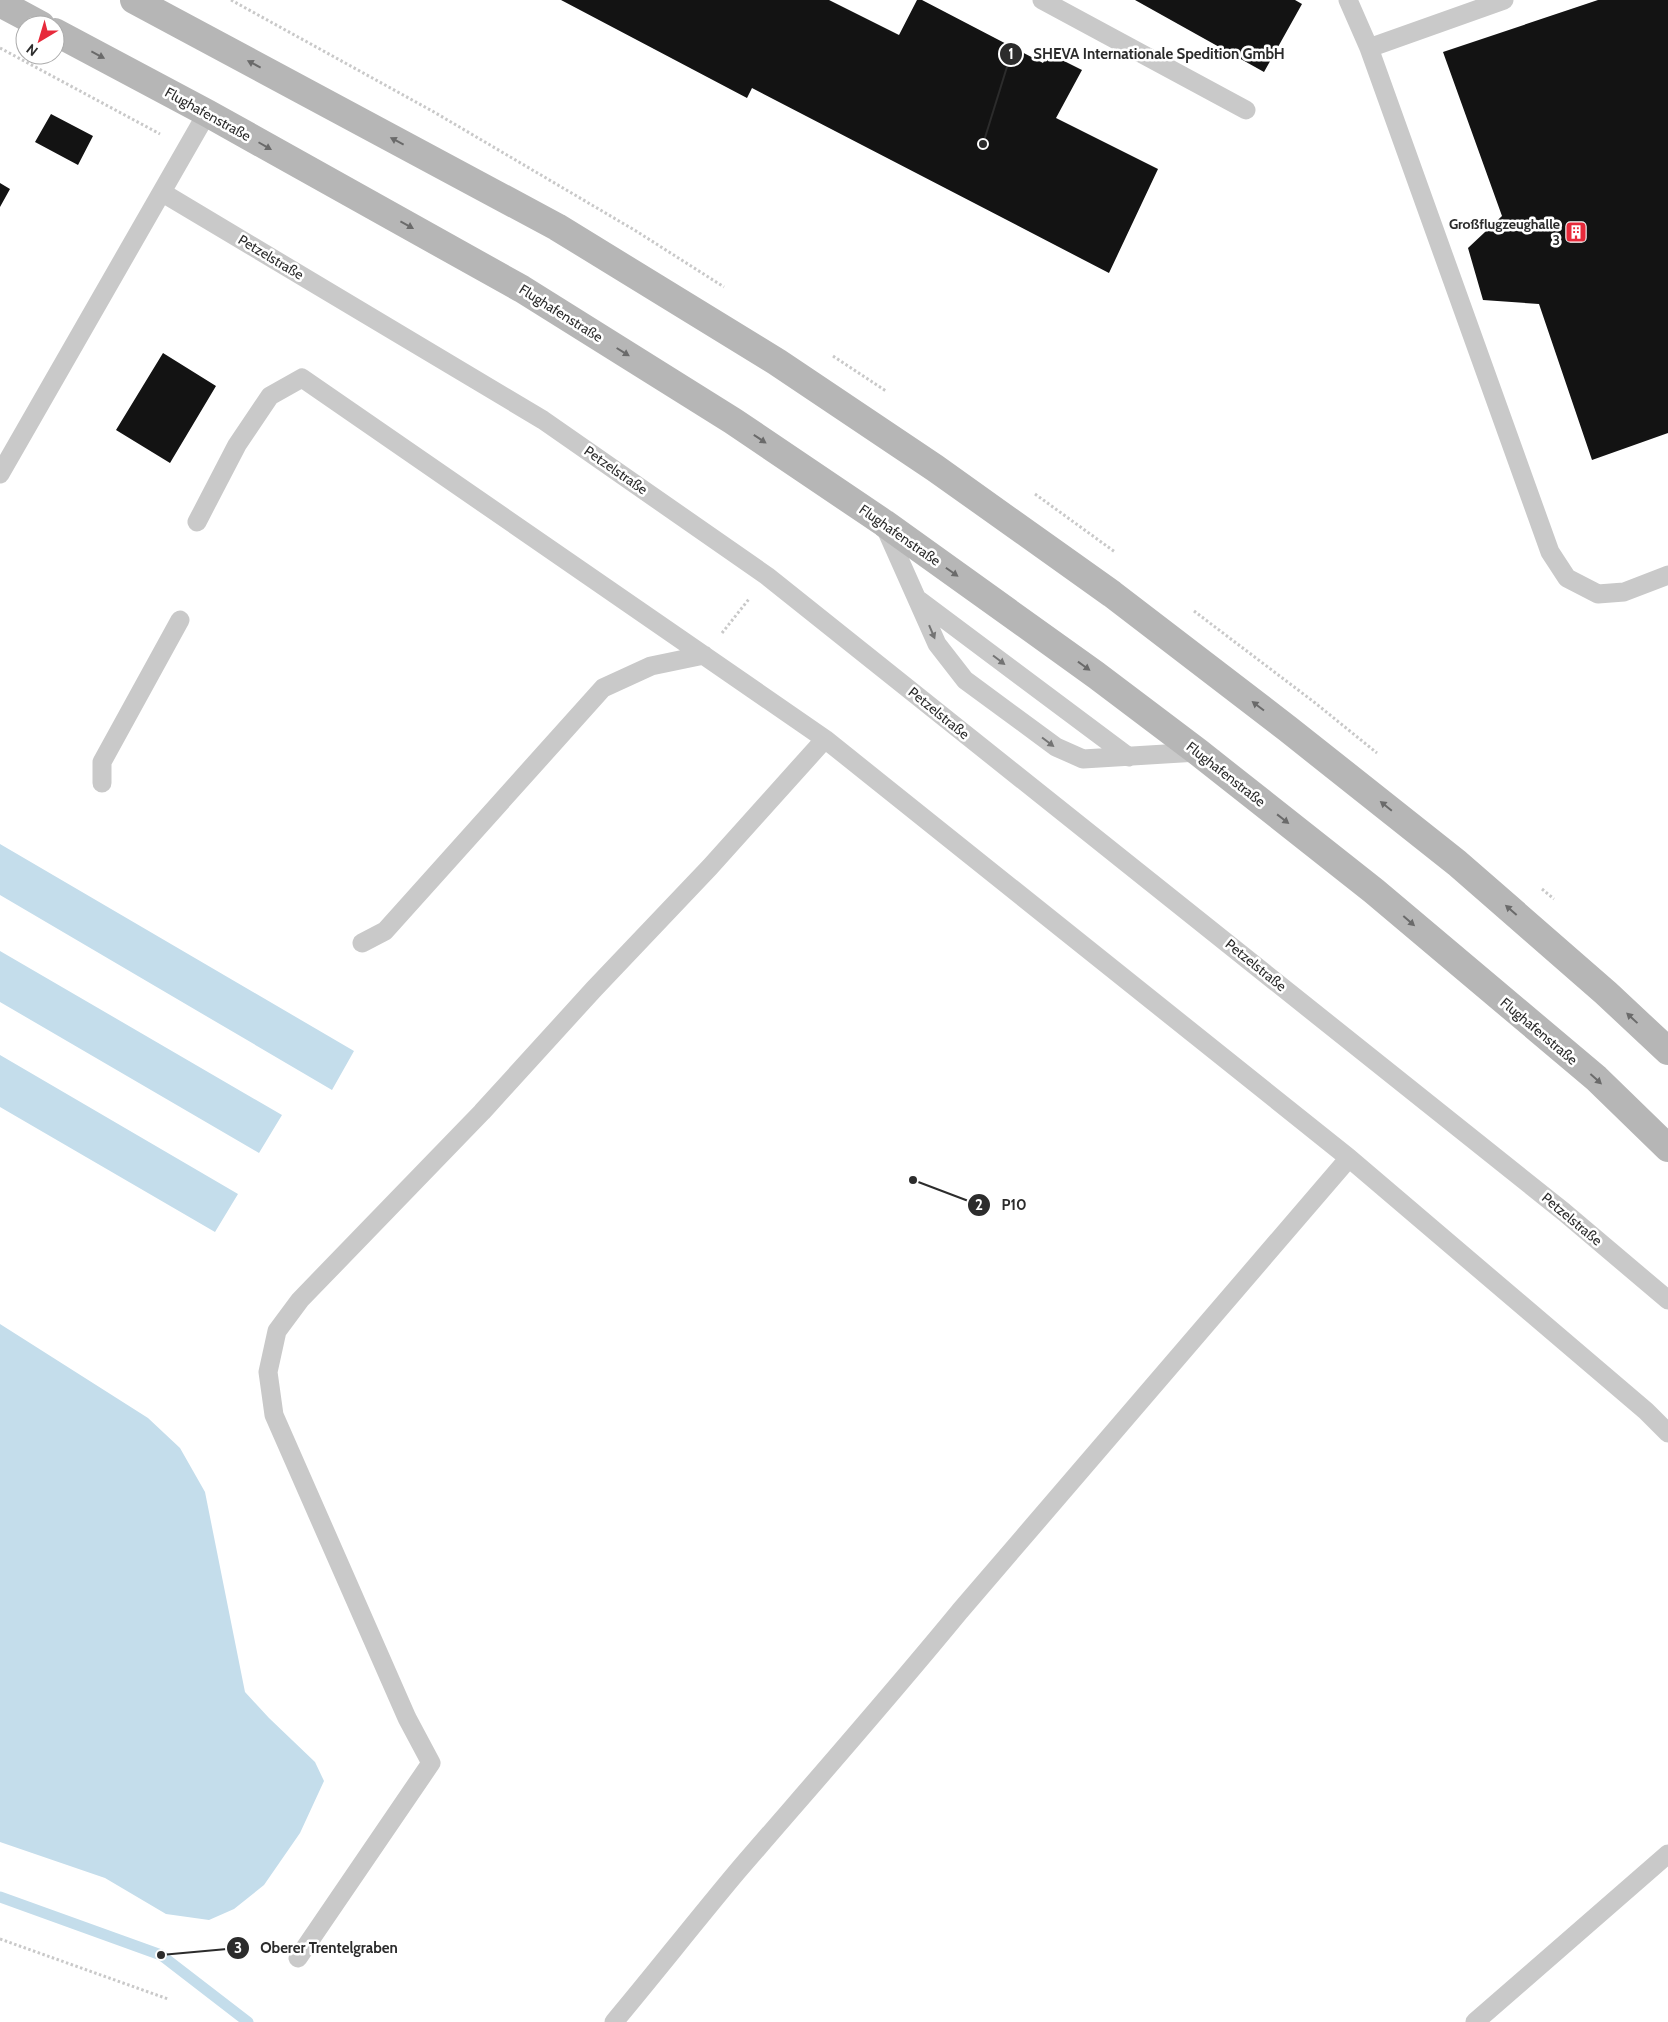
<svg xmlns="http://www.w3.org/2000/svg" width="1668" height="2022" viewBox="0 0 1668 2022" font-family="Cabin,sans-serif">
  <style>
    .water { fill: #c4ddeb }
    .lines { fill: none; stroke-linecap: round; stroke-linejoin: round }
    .stream { stroke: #c4ddeb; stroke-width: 11 }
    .building { fill: #131313 }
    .path { stroke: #c9c9c9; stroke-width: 3; stroke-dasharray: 2.5 2.5; stroke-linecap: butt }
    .service { stroke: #c9c9c9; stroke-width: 19 }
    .secondary { stroke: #b6b6b6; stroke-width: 28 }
    .oneway { fill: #6a6a6a }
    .oneway2 { fill: #737373 }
    .labels { text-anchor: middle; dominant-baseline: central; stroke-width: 5; stroke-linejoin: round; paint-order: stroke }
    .street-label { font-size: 14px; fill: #2c2c2c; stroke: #fff }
    .poi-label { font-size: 14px; font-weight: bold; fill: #2c2c2c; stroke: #fff; text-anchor: end }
    .leader { fill: none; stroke: #2c2c2c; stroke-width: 2 }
    .callout-dot { fill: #2c2c2c; stroke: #fff; stroke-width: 2 }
    .mark-label { font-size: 15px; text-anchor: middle; font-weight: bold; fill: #fff }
    .callout-label { font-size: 15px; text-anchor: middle; font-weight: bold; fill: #2c2c2c; stroke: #fff; stroke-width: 5; stroke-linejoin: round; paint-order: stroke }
  </style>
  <rect width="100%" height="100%" fill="#fff"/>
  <path class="water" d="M0,844L354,1051L332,1090L0,895Z
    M0,951L282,1115L259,1153L0,1002Z
    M0,1055L238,1194L215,1232L0,1107Z
    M0,1324L148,1418L180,1448L205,1492L245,1692L269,1718L315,1762L324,1781L300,1833L264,1885L234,1909L209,1920L166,1914L105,1878L0,1842Z"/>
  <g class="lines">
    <path class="stream" d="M0,1897L161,1955L248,2022"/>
  </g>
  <path class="building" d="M561,0H829L899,35L917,0H922L1043,63L1048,53L1082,70L1056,118L1158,169L1109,273L752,88L747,98Z
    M1135,0H1295L1302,4L1264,72Z
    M1598,0H1668V433L1592,460L1539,304L1483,300L1468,248L1502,216L1443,52Z
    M51,114L93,136L78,165L35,142Z
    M0,183L10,189L0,207Z
    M163,353L216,386L170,463L116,430Z"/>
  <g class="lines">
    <path class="path" d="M231,0L434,112L636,231L724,287
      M0,48L160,134
      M833,356L886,391
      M1035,494L1115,552
      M1194,611L1314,702L1377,753
      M722,633L749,599
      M1542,889L1554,899
      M0,1939L168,1999"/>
    <path class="service" d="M1042,0L1246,110
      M1348,0L1369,48L1550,552L1567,578L1598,594L1624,592L1668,575
      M1369,48L1504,0
      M163,193L543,420L767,576L1564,1212L1668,1300
      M0,474L207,113
      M197,522L237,445L270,396L302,378L825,739L1349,1158L1646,1411L1668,1433
      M884,525L937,644L965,680L1056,747L1083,759L1198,752
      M919,600L1129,757
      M102,783V762L180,620
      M362,943L385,931L603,688L651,666L704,655
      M298,1958L431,1763L407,1718L274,1415L268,1372L277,1331L300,1300L482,1112L594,989L710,867L825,739
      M614,2022C655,1973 695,1922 736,1873C811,1786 887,1700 960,1611L1349,1158
      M1475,2022L1668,1854"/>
    <path class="secondary" d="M134,0L557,227L777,362L935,468L1112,594L1288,729L1457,863L1606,993L1668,1051
      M0,3L41,25
      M55,32L207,113L522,289L733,421L884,523L1096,675L1198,752L1374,891L1596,1078L1668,1148"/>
  </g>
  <defs><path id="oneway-solid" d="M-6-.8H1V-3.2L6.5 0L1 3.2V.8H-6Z" transform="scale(1.25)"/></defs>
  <g class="oneway">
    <use href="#oneway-solid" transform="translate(98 55) rotate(28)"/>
    <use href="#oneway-solid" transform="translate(254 64) rotate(-152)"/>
    <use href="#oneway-solid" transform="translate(397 141) rotate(-152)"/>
    <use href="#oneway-solid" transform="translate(265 146) rotate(30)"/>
    <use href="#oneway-solid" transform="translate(407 225) rotate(29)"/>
    <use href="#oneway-solid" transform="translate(623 352) rotate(32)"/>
    <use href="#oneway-solid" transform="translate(760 439) rotate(34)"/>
    <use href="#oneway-solid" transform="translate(952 572) rotate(35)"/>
    <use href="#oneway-solid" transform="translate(1084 666) rotate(36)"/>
    <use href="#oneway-solid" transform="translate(1258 706) rotate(-143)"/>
    <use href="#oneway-solid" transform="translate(1386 806) rotate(-141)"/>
    <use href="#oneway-solid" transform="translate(1283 819) rotate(38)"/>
    <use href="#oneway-solid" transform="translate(1511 910) rotate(-139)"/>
    <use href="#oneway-solid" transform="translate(1409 921) rotate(41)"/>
    <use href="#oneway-solid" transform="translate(1632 1018) rotate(-137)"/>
    <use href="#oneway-solid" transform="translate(1596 1079) rotate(42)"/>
  </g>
  <g class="oneway2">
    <use href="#oneway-solid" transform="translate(932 632) rotate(67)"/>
    <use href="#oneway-solid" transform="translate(999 660) rotate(37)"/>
    <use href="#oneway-solid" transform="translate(1048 742) rotate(37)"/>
  </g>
  <defs>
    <g id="building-square" transform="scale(1.125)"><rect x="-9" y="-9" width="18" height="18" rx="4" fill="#e72a3b" stroke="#fff"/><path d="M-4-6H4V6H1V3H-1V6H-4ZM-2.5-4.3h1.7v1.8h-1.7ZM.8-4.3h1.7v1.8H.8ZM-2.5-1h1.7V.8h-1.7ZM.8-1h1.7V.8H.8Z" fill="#fff"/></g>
  </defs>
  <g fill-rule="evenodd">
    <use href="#building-square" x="1576" y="232"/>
  </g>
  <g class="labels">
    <g class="street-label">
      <text transform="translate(208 114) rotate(29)">Flughafenstraße</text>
      <text transform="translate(271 257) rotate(31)">Petzelstraße</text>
      <text transform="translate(561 313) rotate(32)">Flughafenstraße</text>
      <text transform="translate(616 470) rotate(35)">Petzelstraße</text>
      <text transform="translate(900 535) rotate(35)">Flughafenstraße</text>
      <text transform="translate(939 713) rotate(39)">Petzelstraße</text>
      <text transform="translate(1226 774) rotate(38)">Flughafenstraße</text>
      <text transform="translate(1256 965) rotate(39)">Petzelstraße</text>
      <text transform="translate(1539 1031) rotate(40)">Flughafenstraße</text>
      <text transform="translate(1572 1219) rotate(40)">Petzelstraße</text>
    </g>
    <g class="poi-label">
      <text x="1560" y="224">Großflugzeughalle<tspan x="1560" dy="16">3</tspan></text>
    </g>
  </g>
  <path class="leader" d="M983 144L1011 54M913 1180L979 1205M161 1955L238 1948"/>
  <g class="callout-dot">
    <circle cx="983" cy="144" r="5"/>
    <circle cx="913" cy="1180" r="5"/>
    <circle cx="161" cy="1955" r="5"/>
    <circle cx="1011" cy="54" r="12"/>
    <circle cx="979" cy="1205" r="12"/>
    <circle cx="238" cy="1948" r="12"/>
  </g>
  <g class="mark-label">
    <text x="1011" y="59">1</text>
    <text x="979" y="1210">2</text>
    <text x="238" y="1953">3</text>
  </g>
  <g class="callout-label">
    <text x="1159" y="59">SHEVA Internationale Spedition GmbH</text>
    <text x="1014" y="1210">P10</text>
    <text x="329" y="1953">Oberer Trentelgraben</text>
  </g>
  <g transform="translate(40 40) rotate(218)"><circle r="24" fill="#ffffff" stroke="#ababab"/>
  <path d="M0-4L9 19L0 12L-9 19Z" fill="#e72a3b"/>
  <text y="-8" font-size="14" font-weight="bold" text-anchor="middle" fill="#2c2c2c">N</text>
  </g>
</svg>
